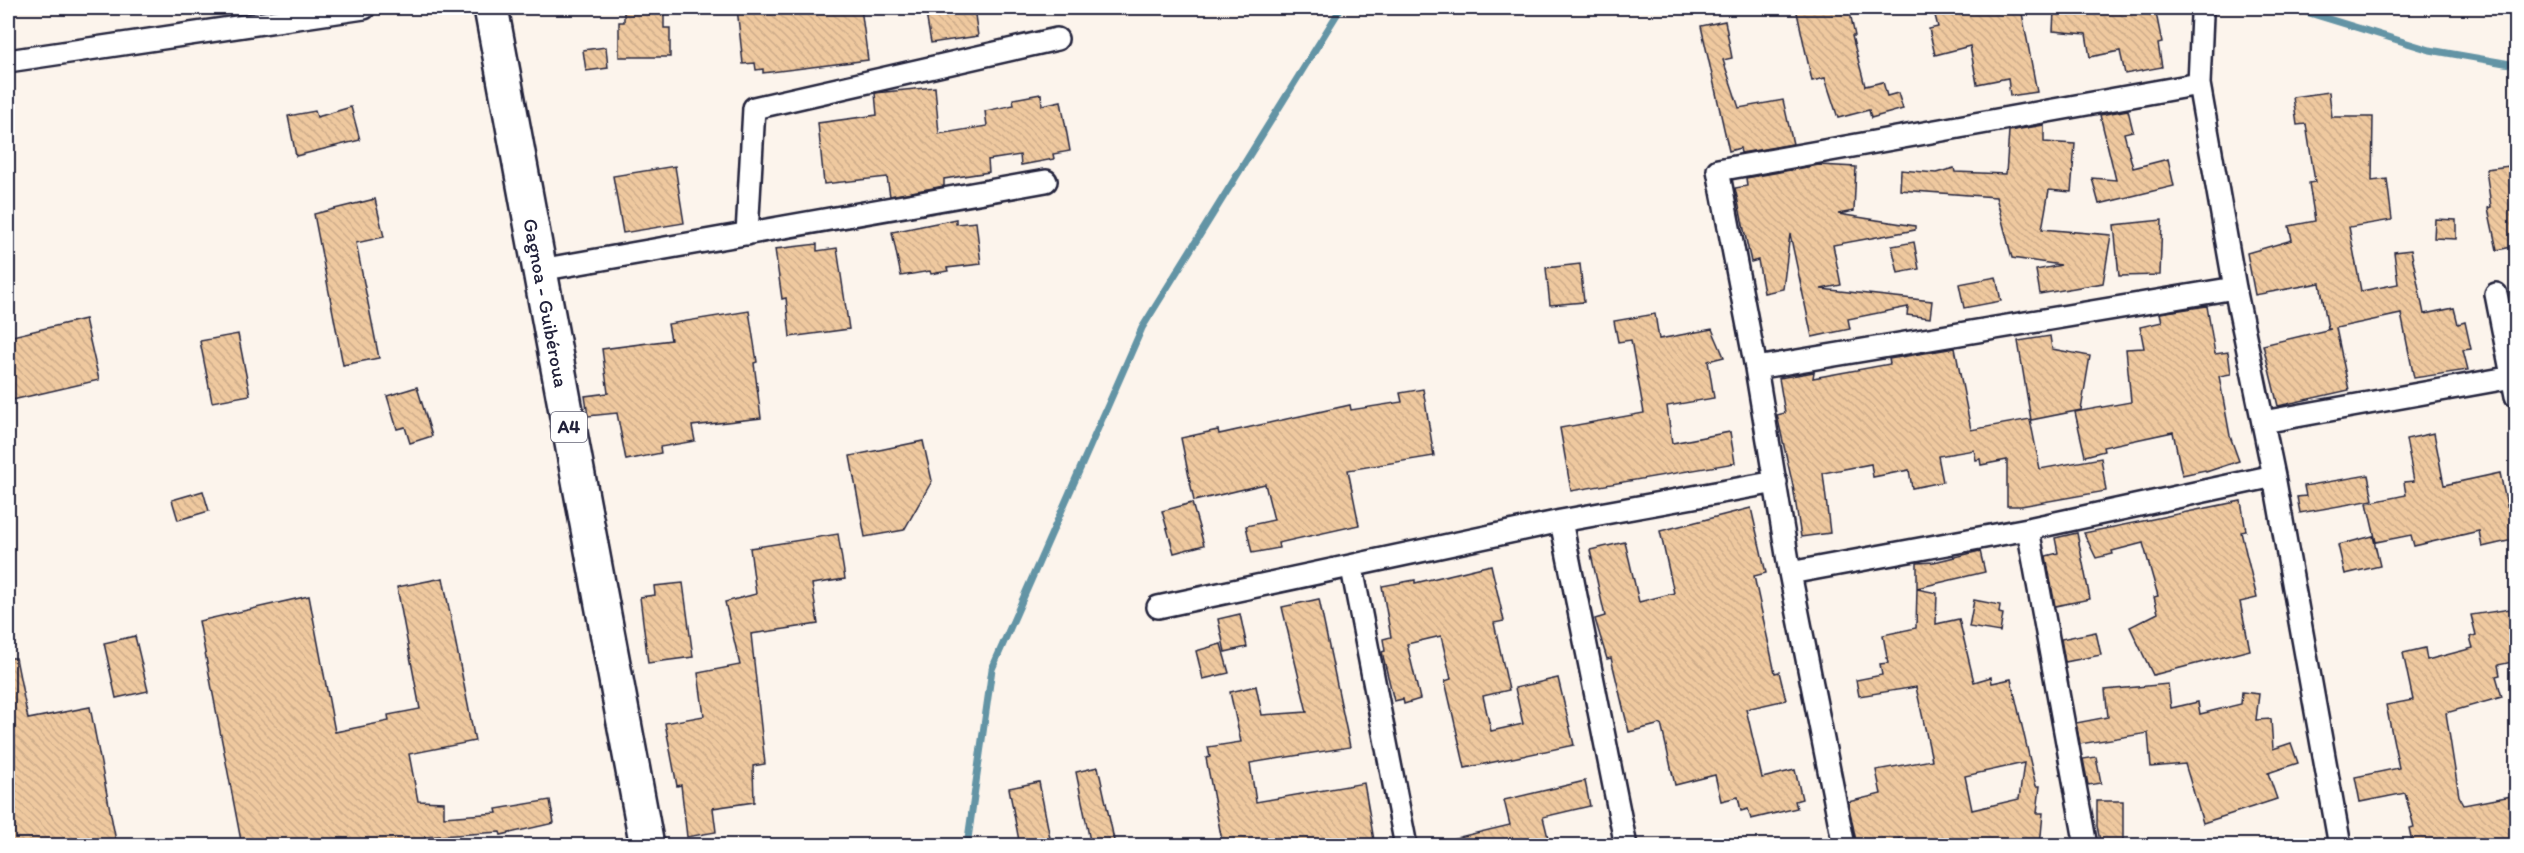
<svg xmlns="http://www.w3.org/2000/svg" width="2524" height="853" viewBox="0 0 2524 853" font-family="Itim,sans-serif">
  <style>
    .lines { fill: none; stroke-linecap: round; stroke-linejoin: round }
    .stream { stroke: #6494a5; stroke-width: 7 }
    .building { fill: url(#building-back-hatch); stroke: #22223b; stroke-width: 1.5; fill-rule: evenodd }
    .street-casing { stroke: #22223b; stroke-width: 26 }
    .primary-casing { stroke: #22223b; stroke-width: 38 }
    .street { stroke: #fff; stroke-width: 21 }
    .primary { stroke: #fff; stroke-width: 33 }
    .labels { text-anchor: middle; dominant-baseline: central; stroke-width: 5; stroke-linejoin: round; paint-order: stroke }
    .shield { fill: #fff; stroke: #646476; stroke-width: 1.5 }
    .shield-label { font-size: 18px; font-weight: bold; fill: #22223b }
    .street-label { font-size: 20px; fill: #22223b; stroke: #fff }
  </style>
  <defs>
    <pattern id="building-back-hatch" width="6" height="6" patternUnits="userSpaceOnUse" patternTransform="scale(1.5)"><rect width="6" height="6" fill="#efc99f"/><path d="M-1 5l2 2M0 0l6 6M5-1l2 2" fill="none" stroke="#cdac8a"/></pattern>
  </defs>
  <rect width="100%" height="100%" fill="#fcf4ec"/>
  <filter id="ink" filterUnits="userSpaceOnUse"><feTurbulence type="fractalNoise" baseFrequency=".0167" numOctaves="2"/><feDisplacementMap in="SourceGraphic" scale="12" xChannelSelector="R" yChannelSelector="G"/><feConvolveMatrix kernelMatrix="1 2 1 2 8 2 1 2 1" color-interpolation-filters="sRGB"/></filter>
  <g filter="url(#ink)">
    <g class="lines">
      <path class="stream" d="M2293,8L2430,50L2516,65
        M967,846L992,669L1142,328L1341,8"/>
    </g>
    <path class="building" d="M624,8H664V28H670V57H619V22H624Z
      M737,8H861L868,60L763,73V69L756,70L755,63L743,64Z
      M925,8H974L978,36L931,43Z
      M1796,8H1849L1855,36H1852L1865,86L1883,82L1887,96L1898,93L1903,109L1871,118L1869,110L1838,118L1825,78L1812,81Z
      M1933,8H1996L1997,13L2021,8L2037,92L2010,96L2008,78L1977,84L1970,46L1935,55L1929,29L1938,27Z
      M2081,8H2155L2162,43L2158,44L2162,67L2125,74L2120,51L2090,57L2086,34L2053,31L2054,11L2082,14Z
      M1725,21L1732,58L1723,60L1739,108L1783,100L1793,144L1741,153L1740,148L1729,151L1701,26Z
      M606,47L608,68L586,71L583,50Z
      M935,87L939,134L987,126L985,111L1014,105L1013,99L1041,94L1042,105L1061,101L1070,151L1053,154L1054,159L1021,165L1020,155L988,160L989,172L944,179V186L890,196L887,177L824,184L818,123L877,115L875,93Z
      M2329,92L2332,117H2373L2372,181L2387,179L2392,220L2349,227L2361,291L2398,284L2394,252L2411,250L2424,314L2454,308L2458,324L2465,322L2471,349L2463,350L2468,370L2414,378L2401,314L2336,328L2349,390L2278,406L2263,345L2331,329H2328L2320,283L2255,295L2247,253L2292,240L2289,226L2315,221L2309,183L2315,182L2306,124L2297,125L2293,97Z
      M351,107L360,140L296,156L288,116L315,111L317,117Z
      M2128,110L2133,131L2124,133L2133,168L2168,159L2174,186L2099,204L2092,178L2116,180L2100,115Z
      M2044,125V142L2075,144L2071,192L2049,190L2042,229L2111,235L2103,283L2040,294L2036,270L2061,265L2012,258L1996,197L1900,190L1901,170L1936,173L1954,168L1955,172L2006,174L2009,131Z
      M1819,165L1856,167L1854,211L1838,214L1915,226V230L1833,245L1841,285L1821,289L1932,301L1930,318L1907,315L1908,307L1848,319L1850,329L1812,337L1790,234L1783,289L1764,293L1758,260L1751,262L1735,188L1747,186L1746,178Z
      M2517,165V246L2497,250L2488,208L2491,207L2486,169Z
      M675,166L684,223L623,233L613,176Z
      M375,199L384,237L356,243L379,358L343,365L314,214Z
      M956,219V224L976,222L981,264L947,268L948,271L931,274L930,271L901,276L892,232Z
      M2435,219L2456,220V239L2434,238Z
      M2162,220L2160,275L2119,276L2114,225Z
      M1914,242L1919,269L1898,273L1892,246Z
      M817,244V251L837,248L849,329L790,337L786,298L782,299L775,249Z
      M1580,264L1584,302L1550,305L1546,268Z
      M1996,277L2001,301L1964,308L1959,284Z
      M2207,306L2215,354L2228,352L2231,374L2219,376L2230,436L2239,461L2206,472L2205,470L2182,475L2173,432L2103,447L2104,451L2085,456L2075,412L2131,402L2126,349L2144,348L2140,327L2162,322L2160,313Z
      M749,311L757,362L754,363L761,418L692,426L695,441L660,447L661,453L626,460L617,413L588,416L585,396L608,393L602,349L671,340L668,324Z
      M1655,314L1659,339L1712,329L1724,357L1708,361L1714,398L1667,406L1672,443L1730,432L1735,463L1571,491L1560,428L1644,413L1631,340L1618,342L1614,321Z
      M85,319L99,380L8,401V337Z
      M238,334L250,395L212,402L200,341Z
      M2050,336L2052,349L2090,356L2081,410L2031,420L2018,341Z
      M1955,348L1971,430L2030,419L2040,469L2101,458L2106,491L2021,506H2007V460L1981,465L1980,459L1976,460L1974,450L1938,456L1943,482L1912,488L1909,470L1873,477L1871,464L1823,473L1830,533L1801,537L1793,486L1777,415L1785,413L1779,378L1814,372L1813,378L1890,364L1889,359Z
      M417,387L432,436L410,443L405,427L397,429L387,396Z
      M1423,389L1434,456L1348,470L1359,525L1278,543L1279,548L1252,553L1246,526L1274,520L1265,484L1194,501L1181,438L1218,430L1219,434L1350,405L1351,410L1402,402L1400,393Z
      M2434,433L2444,485L2500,473L2507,506L2511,505L2517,539L2482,547L2479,531L2414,546L2411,535L2376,542L2367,503L2406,495L2404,482L2414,481L2406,439Z
      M923,441L932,481L904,530L865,537L850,456Z
      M2368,475L2373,500L2300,513L2297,497L2306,496L2304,486Z
      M203,491L209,511L178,520L172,500Z
      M2241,501L2246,531L2241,532L2257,598L2240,602L2250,650L2153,675L2130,627L2158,613L2154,597L2158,596L2143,543L2112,551L2113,554L2096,558L2084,533Z
      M1192,503L1204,545L1174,553L1162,511Z
      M1751,508L1766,573L1754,576L1775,673L1779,672L1786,700L1746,709L1762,778L1795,770L1802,799L1795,801L1797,808L1751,819L1748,809L1741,811L1738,797L1721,801L1715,775L1675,785L1661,724L1629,732L1611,658L1607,659L1595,619L1605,616L1590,550L1625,542L1639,602L1674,593L1660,531Z
      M2077,533L2090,599L2055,606L2046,556L2058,553L2055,538Z
      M838,534L845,579L812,584L818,624L751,634L765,764L753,766L754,802L713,808L716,832L687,837L681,785L677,786L665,723L704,716L698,673L740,665L725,602L756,594L750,548Z
      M2373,536L2380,566L2345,574L2338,545Z
      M1980,551L1985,572L1917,588V563L1934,562Z
      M1491,565L1504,621L1494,623L1509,690L1483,696L1491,731L1523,724L1515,688L1558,678L1574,745L1465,768L1445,681L1451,679L1441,636L1407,644L1420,699L1404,704L1403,699L1394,701L1382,652L1385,651L1383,639L1391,637L1382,586L1415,580V583Z
      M443,578L475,741L409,754L418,801L444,802V817L497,813L496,809L550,800L554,823L501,835L500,832L425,837L426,840L397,846H242L199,621L309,596L335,732L389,721L388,715L420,709L397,587Z
      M683,583L693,657L648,663L640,597L655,595L654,586Z
      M1917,589L1937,593L1936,624L1959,619L1974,682L1991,677L1992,683L2011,679L2036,786H2040L2037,813H2043L2040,846H1902L1900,839L1875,846H1857L1848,802L1881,794L1876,770L1932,760L1916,687L1859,696L1856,680L1882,675L1880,664L1888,663L1883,635L1916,628ZM2024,763L2019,799L1972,810L1965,776Z
      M1319,599L1350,747L1250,763L1256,802L1364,783L1375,846H1223L1206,758L1210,757L1208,747L1241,742L1230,692L1256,686L1262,715L1307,712L1282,607Z
      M1974,600L2000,605L1999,613L2003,614L2000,632L1969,627Z
      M2510,609L2517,661L2498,665L2500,675L2496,676L2502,697L2446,713L2459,796L2464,805L2517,795V846H2413L2409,828L2414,827L2405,793L2360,802L2355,777L2399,768L2386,705L2413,700L2403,653L2425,648L2427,660L2473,648L2470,637L2476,635L2471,615Z
      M1240,614L1247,647L1225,652L1218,619Z
      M2096,632L2101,655L2065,662L2061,639Z
      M135,636L148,691L116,698L104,643Z
      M1221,644L1229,673L1203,679L1196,651Z
      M8,658H16L28,719L90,707L116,841L94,846H8Z
      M2168,684L2171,708L2198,702L2200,714L2241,704L2242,692L2259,694L2256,720L2271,719L2273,749L2291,743L2298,763L2268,773L2277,799L2203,823L2185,764L2151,767L2148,733L2080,744L2076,723L2108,717L2105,690Z
      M2096,757L2101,783L2088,785L2083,759Z
      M1098,767L1112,830L1115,846H1091L1076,772Z
      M1585,781L1590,806L1543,817L1550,846H1452L1451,839L1510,825L1504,800Z
      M1039,782L1051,843L1020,846L1009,788Z
      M2097,801H2123V846H2101L2097,826Z"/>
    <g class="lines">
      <g class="street-casing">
        <path id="street" d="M2202,15L2199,84L2235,288L2274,476L2340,846
          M8,61L364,8
          M747,234L754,108L1057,39
          M540,270L1046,181
          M2496,294L2516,396
          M1756,368L2235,288
          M2263,422L2513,377
          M1561,521L1626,846
          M2028,529L2086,846
          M1352,568L1406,846
          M1790,573L2028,529L2274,476
          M1158,607L1561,521L1776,482
          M1844,846L1790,573L1756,368L1718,170L2199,84"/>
      </g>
      <g class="primary-casing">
        <g id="primary">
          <path id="s1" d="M491,8L647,846"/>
        </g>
      </g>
      <use href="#street" class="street"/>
      <use href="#primary" class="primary"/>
    </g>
  </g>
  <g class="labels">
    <rect class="shield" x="551" y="412" width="36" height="30" rx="4.5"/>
    <g class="shield-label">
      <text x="569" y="427">A4</text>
    </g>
    <g class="street-label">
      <text stroke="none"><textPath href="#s1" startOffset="300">Gagnoa - Guibéroua</textPath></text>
    </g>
  </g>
  <rect width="2524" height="853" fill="none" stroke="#fff" stroke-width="30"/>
  <rect x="15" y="15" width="2494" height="823" fill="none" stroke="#22223b" stroke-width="2" filter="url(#ink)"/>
</svg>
